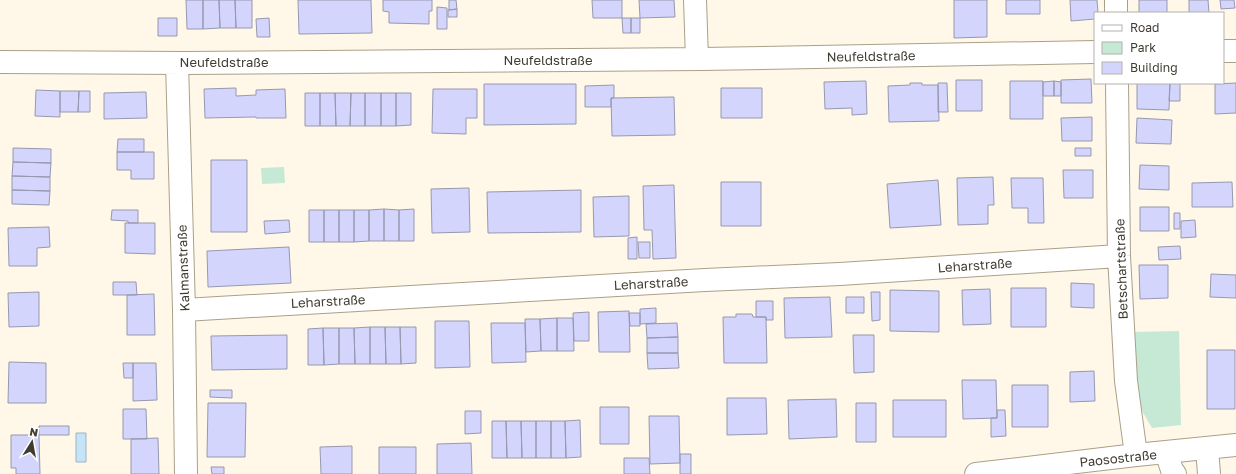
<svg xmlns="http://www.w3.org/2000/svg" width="1236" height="474" viewBox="0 0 1236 474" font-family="'Golos Text',sans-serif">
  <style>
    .green { fill: #c6e9d5 }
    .water { fill: #c6e4f9; stroke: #9eb2bd }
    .building { fill: #d3d5fc; stroke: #9798af }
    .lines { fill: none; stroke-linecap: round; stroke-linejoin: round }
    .minor-casing { stroke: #aaa089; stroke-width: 24 }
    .minor { stroke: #fff; stroke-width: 22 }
    .labels { text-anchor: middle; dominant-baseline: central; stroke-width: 3; stroke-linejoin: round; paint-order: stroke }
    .street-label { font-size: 13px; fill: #403c32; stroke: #fff }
  </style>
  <rect width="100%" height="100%" fill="#fff8e9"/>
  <path class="green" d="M284,167L285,183L262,184L261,168Z
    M1179,331L1181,425L1152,428L1138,404L1131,332Z"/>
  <path class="water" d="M76,433H86V462H76Z"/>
  <path class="building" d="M186,0H203V29H187Z
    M203,0H219L220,28L203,29Z
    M219,0H235L236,28H220Z
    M235,0H252V28H236Z
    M298,0H371L372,33L299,34Z
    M383,0H432V11H429V24L389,23V12L383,11Z
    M449,0H456L457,9L449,10Z
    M592,0H622V18H593Z
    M639,0H674L675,17L640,18Z
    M954,0H987V37L954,38Z
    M1006,0H1040V14H1006Z
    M1070,0H1097L1098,13H1095V19L1071,21Z
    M1139,0H1167V13H1139Z
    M1189,0H1208L1209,13H1189Z
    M1220,0H1234L1235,8L1221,9Z
    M437,7L447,8V29H437Z
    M457,9V17H448V10Z
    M158,18H177V36H158Z
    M269,18L270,37H257L256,19Z
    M622,18H631V33H623Z
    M631,18H640V33H631Z
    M1091,79L1092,103H1061V80Z
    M956,80H982V111H956Z
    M866,81L867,114L852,115V108L825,109L824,82Z
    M1010,81H1043V119H1010Z
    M1054,81L1061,82V96H1054Z
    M1054,81V96H1043V82Z
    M910,83H922V85H938L939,121L889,122L888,86L910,85Z
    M938,83H947L948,112H938Z
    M1137,83H1170L1169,110L1137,109Z
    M1170,83H1180V101H1169Z
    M1236,83V113L1215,114V84Z
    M484,84H576V124L484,125Z
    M614,85V98H611V107H585V86Z
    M236,88V96L256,95V90L285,89L286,118H256V117L205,118L204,89Z
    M721,88H762V118H721Z
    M433,89H477V118H466V134L432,133Z
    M36,90L60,91V117L35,116Z
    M60,91H79L78,112H60Z
    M79,91H90V112H78Z
    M146,92L147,118L104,119V93Z
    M305,93H320V126H305Z
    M320,93H335L336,126H320Z
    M335,93H351L350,126H336Z
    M351,93H365V126H350Z
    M365,93H381V126H365Z
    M381,93H396V126H381Z
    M396,93H411V125L396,126Z
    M674,97L675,135L612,136L611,98Z
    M1092,117V141H1062L1061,118Z
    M1137,118L1172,120L1171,144L1136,143Z
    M118,139H144V152H117Z
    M13,148L51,149V163L13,162Z
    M1075,148H1091V156H1075Z
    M117,152H154V179H131V170H117Z
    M211,160H247V232H211Z
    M13,162L51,163L50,177L12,176Z
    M1140,165L1169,166V190L1139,189Z
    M1063,170H1093V198H1064Z
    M12,176L50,177V191L12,190Z
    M993,177L994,205H988V224L958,225L957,178Z
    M1011,178H1043L1044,223H1028V208H1012Z
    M938,180L941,225L890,228L887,184Z
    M721,182H761V226H721Z
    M1232,182L1233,207H1192V183Z
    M674,185L676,258L653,259L652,230H644L643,186Z
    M469,188L470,232L432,233L431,189Z
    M12,190L50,191L49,205L12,204Z
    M581,190V232L488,233L487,192Z
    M629,196V236L594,237L593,197Z
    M1140,207H1169V231H1140Z
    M384,209L399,210V241H384Z
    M384,209V241H369V210Z
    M414,209V241H399V210Z
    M112,210H138V223H128V221L111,220Z
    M309,210H324V242H309Z
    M324,210H339V242H324Z
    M339,210H354V242H339Z
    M354,210H369V241L354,242Z
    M1174,213H1180V229H1174Z
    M289,220L290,232L265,234L264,221Z
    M1195,220L1196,237L1181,238V221Z
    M125,223H155V254L125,253Z
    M49,227L50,247L37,248V266H9L8,228Z
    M637,237V259H628V238Z
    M638,242H650V258H639Z
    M1180,246L1181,259L1159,260L1158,247Z
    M289,247L291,283L208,287L207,251Z
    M1139,265H1168V298L1140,299Z
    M1211,274L1236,275V298L1210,297Z
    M113,282H136L137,295H113Z
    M1071,283L1094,284V308L1071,307Z
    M1011,288H1046V327H1011Z
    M990,289L991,324L963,325L962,290Z
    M890,290L939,291V332L890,331Z
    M39,292V326L9,327L8,293Z
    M871,292H880V320L872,321Z
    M154,294L155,335H127V295Z
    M830,297L832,337L785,338L784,298Z
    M846,297H864V313H846Z
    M756,301H773V320H766V317H756Z
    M656,308V323L640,324V309Z
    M629,311L630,352H599L598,312Z
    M589,312V341H574L573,313Z
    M629,313H640V326H630Z
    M736,314H752L753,317H766L767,363H724L723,317H736Z
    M557,318V351H541L540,319Z
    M557,318H573L574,351H557Z
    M525,319H540L541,351L526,352Z
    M435,321H469L470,367L435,368Z
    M491,323H525L526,362L492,363Z
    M677,323L678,337L647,338L646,324Z
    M370,327H385L386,364H370Z
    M370,327V364H355L354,328Z
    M385,327H400L401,364H386Z
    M400,327H416V363L401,364Z
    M323,328H339V364L324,365Z
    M323,328L324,365H308V329Z
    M339,328H354L355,364H339Z
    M287,335V369L212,370L211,336Z
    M853,335H874V372L854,373Z
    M678,337V353H647V338Z
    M1207,350H1235V409H1207Z
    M647,353H678L679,368L648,369Z
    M9,362L46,363V403H8Z
    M123,363H133V378H124Z
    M133,363H156L157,400L133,401Z
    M1094,371L1095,401L1070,402V372Z
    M962,380H996L997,418L963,419Z
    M1012,385H1048V427H1012Z
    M210,390H232V398L210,397Z
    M727,398H766L767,434L727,435Z
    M836,399L837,437L789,439L788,400Z
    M893,400H946V437H893Z
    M208,403H246L245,457H207Z
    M856,403H876V442H856Z
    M600,407H629V444H600Z
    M123,409H146L147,439H123Z
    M997,410H1005L1006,436L991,437V418H997Z
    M465,411H481V433L465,434Z
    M649,416H679L680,463L650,464Z
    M580,420L581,457L566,458L565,421Z
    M492,421H506L507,458H492Z
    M506,421H521L522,458H507Z
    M521,421H536V458H522Z
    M536,421H551V458H536Z
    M551,421H565L566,458H551Z
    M39,426H69V435H39Z
    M11,435H39L40,474H16V468H11Z
    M158,438L159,474H131V439Z
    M471,443L472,474H437V444Z
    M352,446V474H321L320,447Z
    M379,447H416V474H379Z
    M680,454H691V474H680Z
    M624,458H649L650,474H624Z
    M211,467H224V474H212Z"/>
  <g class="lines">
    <g class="minor-casing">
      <path id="minor" d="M695,0L697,59
        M1116,0V13
        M1223,51H1236
        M0,62L185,63L702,59L1095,52
        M177,63L184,310L186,474
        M1117,83L1119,256L1126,381L1136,455
        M184,310L705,280L840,274L1119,256
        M1207,448L1209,474
        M1166,452L1172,470L1175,474
        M976,474L1136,455L1236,445"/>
    </g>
    <use href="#minor" class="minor"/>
  </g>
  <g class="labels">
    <g class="street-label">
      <text transform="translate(871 56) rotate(-1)">Neufeldstraße</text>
      <text x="548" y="60">Neufeldstraße</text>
      <text x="224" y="62">Neufeldstraße</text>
      <text transform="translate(975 265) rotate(-4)">Leharstraße</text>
      <text transform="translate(183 268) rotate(-92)">Kalmanstraße</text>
      <text transform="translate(1121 269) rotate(-92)">Betschartstraße</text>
      <text transform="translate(651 283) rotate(-3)">Leharstraße</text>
      <text transform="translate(328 301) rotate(-3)">Leharstraße</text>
      <text transform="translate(1118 458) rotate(-6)">Paosostraße</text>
    </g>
  </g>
  <rect x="1094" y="12" width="130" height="72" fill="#ffffff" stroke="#b3b1ad"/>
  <rect x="1102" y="25" width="20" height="6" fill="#ffffff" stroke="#b3b1ad"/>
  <text x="1130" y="32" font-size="12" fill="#403c32">Road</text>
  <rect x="1102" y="42" width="20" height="12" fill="#c6e9d5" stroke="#b3b1ad"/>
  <text x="1130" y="52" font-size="12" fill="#403c32">Park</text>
  <rect x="1102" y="62" width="20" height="12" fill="#d3d5fc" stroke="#b3b1ad"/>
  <text x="1130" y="72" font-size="12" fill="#403c32">Building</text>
  <g transform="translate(32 442) rotate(11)" stroke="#ffffff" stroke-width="3" paint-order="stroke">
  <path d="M0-3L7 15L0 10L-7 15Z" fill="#403c32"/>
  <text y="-6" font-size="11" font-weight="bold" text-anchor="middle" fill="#403c32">N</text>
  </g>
</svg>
